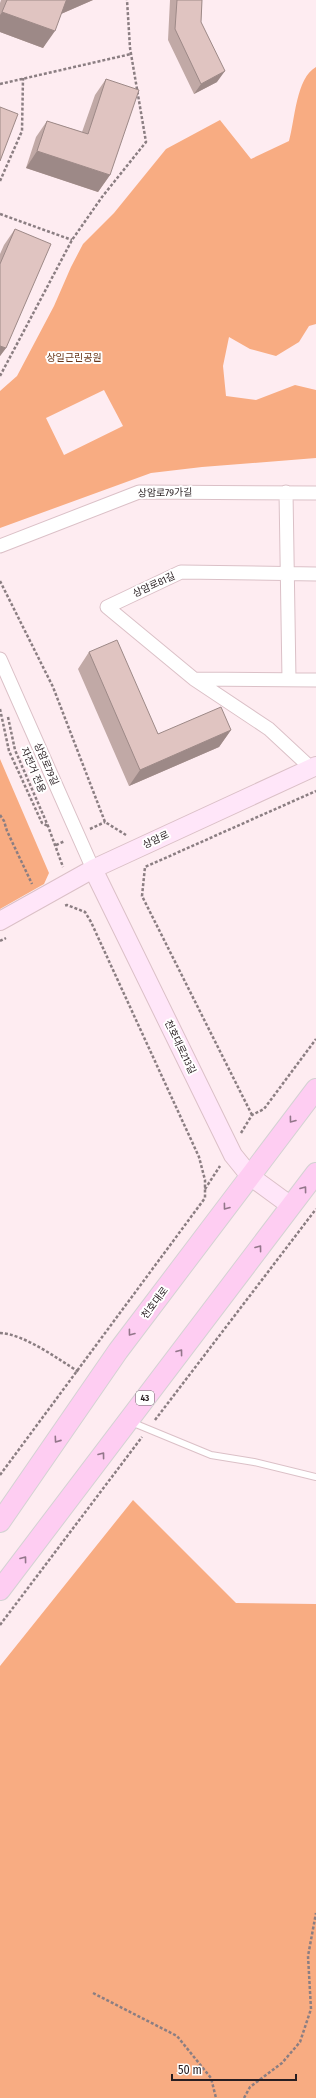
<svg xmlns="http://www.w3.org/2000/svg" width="316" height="2098" viewBox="0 0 316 2098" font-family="'Fira Sans Condensed','Noto Sans KR',sans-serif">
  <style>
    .forest { fill: #f8ac82; fill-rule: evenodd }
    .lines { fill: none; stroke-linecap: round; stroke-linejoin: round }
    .lane-casing { stroke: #dbc0c7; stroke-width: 8 }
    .street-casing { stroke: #dbc0c7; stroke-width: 15 }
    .secondary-casing { stroke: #dbc0c7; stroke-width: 20 }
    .primary-casing { stroke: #d4d2d3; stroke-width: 22 }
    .path { stroke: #8b7e82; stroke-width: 2.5; stroke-dasharray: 3 2; stroke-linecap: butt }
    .lane { stroke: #fff; stroke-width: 6 }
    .street { stroke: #fff; stroke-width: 13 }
    .secondary { stroke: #ffe6f9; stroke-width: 18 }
    .primary { stroke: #fecdf2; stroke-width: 20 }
    .wall { fill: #c1a9a6 }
    .shaded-wall { fill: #9d8987 }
    .building { fill: #e0c4c1; stroke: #9d8987 }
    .oneway { stroke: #93768a }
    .labels { text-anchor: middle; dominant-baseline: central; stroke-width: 4; stroke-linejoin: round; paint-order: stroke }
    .shield { fill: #fff; stroke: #686264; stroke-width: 1 }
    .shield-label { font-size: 9px; font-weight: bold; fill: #281e21 }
    .park-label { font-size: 10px; fill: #673618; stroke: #fff }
    .street-label { font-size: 10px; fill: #281e21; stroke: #fff }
  </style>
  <rect width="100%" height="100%" fill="#feecf1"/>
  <path class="forest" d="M316,67V324L309,326L299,342L276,356L250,349L229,337L223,366L226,396L256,400L295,385L316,390V458L202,467L151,473L0,528V391L17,376L54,306L71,267L83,244L114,213L166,149L220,120L251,159L289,141C295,120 296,78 316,67ZM104,390L123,426L64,455L46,418Z
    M0,759L49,873L44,884L0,909Z
    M133,1500L236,1603L316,1604V2098H0V1666Z"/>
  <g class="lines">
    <g class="lane-casing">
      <path id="lane" d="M131,1422L211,1455L254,1462L316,1477"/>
    </g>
    <g class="street-casing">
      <path id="street" d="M286,492L289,679
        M0,546L139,492L316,493
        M0,659L93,869
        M194,679L316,680
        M311,768L269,729L194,679L107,607L181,572L316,574"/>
    </g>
    <g class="secondary-casing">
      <path id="secondary" d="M93,869L233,1155L250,1176L291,1206
        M0,921L93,869L316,766"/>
    </g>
    <g class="primary-casing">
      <path id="primary" d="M0,1522L118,1351L316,1089
        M0,1590L316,1173"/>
    </g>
    <path class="path" d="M0,84L131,54
      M0,181L22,131L23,78
      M0,214L72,240
      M0,376L72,240L102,197L146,142L130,48L127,0
      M0,581L53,687L105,822L126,835
      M0,709L9,751L42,823L48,826
      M8,717L15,750L48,826L63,867
      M0,815L4,821L7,831L32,884
      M90,829L105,822
      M56,845L65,841
      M0,941L6,938
      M252,1115L142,896L145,867L316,791
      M241,1133L252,1115L264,1109L316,1039
      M205,1189L220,1166
      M0,1333C24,1334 58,1359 79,1372
      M155,1420L316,1209
      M0,1475L205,1198V1180L199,1157L91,922L85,912L67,905L64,906
      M0,1625L142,1437
      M93,1993L177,2036L211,2078L216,2098
      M244,2098L250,2087L282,2063L300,2042L311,2009L308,1956L316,1913"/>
    <use href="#lane" class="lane"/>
    <use href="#street" class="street"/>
    <use href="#secondary" class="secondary"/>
    <use href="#primary" class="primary"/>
  </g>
  <path class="wall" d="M1,0H93L61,14L43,48L0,32V3Z
    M170,0H202L201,22L217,82L194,94L168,40Z
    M106,79L110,175L98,192L26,168L36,137L47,121L82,132L95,95Z
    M15,229L6,348L0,356V254L4,245Z
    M89,652L158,734L231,730L219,747L129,786L78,669Z"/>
  <path class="shaded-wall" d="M67,0H93L54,17L66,1Z
    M2,12L55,31L43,48L0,32V15Z
    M225,71L217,82L194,94L201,84Z
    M37,151L110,175L98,192L26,168Z
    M0,346L6,348L0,356Z
    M231,730L219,747L129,786L140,770Z"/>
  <path class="building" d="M7,0H67L66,1L55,31L2,12Z
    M177,0H202L201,22L225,71L201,84L175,29Z
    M106,79L139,90L110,175L37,151L47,121L88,134Z
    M0,107L18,114L0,161Z
    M15,229L51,244L6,348L0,346V264Z
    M117,640L158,734L221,707L231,730L140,770L89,652Z"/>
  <defs><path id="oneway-chevron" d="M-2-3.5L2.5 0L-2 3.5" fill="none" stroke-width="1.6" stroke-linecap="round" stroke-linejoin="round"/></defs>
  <g class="oneway">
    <use href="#oneway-chevron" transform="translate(292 1120) rotate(127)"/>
    <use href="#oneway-chevron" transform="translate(304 1189) rotate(-53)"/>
    <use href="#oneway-chevron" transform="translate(226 1207) rotate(127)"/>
    <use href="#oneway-chevron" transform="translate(259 1248) rotate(-53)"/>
    <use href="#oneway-chevron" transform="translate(131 1333) rotate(127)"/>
    <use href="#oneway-chevron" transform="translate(180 1352) rotate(-53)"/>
    <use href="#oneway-chevron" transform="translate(57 1440) rotate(125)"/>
    <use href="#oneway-chevron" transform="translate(102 1455) rotate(-53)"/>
    <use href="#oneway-chevron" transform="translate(24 1559) rotate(-53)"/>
  </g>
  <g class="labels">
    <rect class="shield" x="136" y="1391" width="18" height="14" rx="3"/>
    <g class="shield-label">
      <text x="145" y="1398">43</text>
    </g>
    <g class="park-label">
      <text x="74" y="358">상일근린공원</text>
    </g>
    <g class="street-label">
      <text transform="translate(165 493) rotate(-1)">상암로79가길</text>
      <text transform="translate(154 585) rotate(-25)">상암로81길</text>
      <text transform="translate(46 764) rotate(66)">상암로79길</text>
      <text transform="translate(33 770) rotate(67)">자전거 전용</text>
      <text transform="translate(156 840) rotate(-25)">상암로</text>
      <text transform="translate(180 1047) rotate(64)">천호대로213길</text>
      <text transform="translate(155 1303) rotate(-53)">천호대로</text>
    </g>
  </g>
  <path d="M172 2074v6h124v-6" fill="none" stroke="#281e21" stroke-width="2"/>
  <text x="178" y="2074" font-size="12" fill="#281e21" stroke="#ffffff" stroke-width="3" paint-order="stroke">50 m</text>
</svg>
